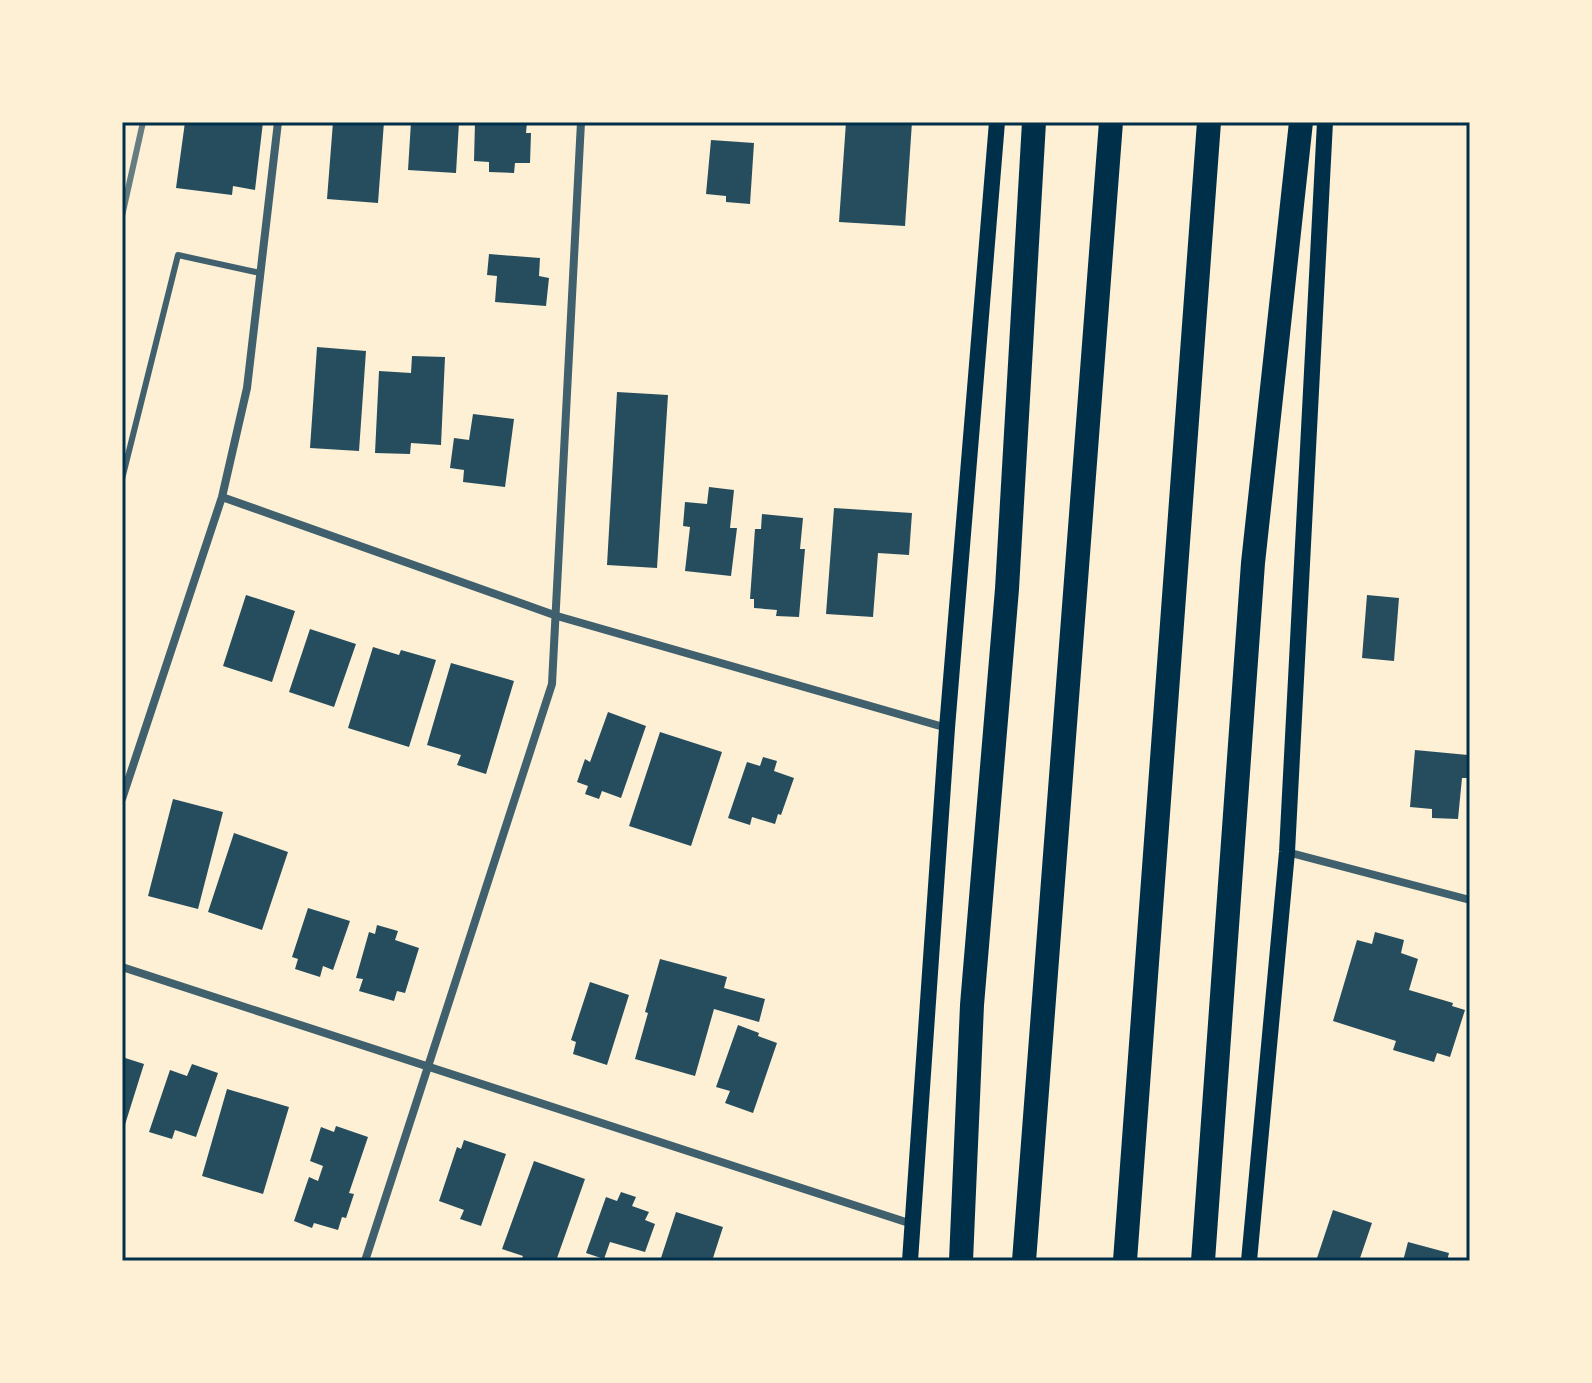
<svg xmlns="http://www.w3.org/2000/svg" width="1592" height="1383" viewBox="0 0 1592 1383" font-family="Barlow,sans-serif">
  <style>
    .building { fill: #264d5e }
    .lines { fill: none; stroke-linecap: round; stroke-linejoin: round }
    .service { stroke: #3f606c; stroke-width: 6 }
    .minor { stroke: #3f606c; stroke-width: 8 }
    .secondary { stroke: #003049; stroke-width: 16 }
    .motorway { stroke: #003049; stroke-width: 24 }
    .rail { stroke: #657d81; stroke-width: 6 }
    .neatline { fill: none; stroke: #003049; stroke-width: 3 }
  </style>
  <rect width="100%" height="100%" fill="#fdf0d5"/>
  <path class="building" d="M185,122H263L255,190L233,186L232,195L176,188Z
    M333,122H384L378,203L327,199Z
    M411,122H459L456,173L408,170Z
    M475,122H527L526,133H531L530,163H515L514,173L489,172V162L474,161Z
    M846,122H912L905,226L839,222Z
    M711,140L754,143L750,204L726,202V196L706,194Z
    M489,254L540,258L539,276L549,278L546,306L495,302L497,276L487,275Z
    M317,347L366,351L359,451L310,448Z
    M412,356L445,357L441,445L411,443L410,454L375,453L379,371L411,373Z
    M617,392L668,395L657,568L607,565Z
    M473,414L514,419L505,487L463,482L464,470L450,468L454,438L469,440Z
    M709,487L734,490L730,528H737L731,576L685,571L690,527L683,526L685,502L707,504Z
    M834,508L912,513L909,555L878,553L873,617L826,614Z
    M762,514L803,518L800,549H805L799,617L776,616L777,610L754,608V599H750L755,529H761Z
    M246,595L295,611L272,682L223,666Z
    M1367,595L1399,598L1394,661L1362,658Z
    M310,629L356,644L334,707L289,692Z
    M373,647L399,655L401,650L436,660L409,747L348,728Z
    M451,663L514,681L486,774L457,765L461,755L427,745Z
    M608,712L646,726L621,798L602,791L599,799L585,794L588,786L577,782L585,759L590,762Z
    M660,732L722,752L691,846L629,826Z
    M1415,750L1468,755L1467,778H1462L1458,819L1432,818V809L1410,807Z
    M763,757L777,761L774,771L794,778L781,815L778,814L775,824L752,817L750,825L728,818L747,762L760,766Z
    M173,799L223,812L198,909L148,896Z
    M234,833L288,852L262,930L208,912Z
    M308,908L350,921L333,970L323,966L320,977L295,969L298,959L292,957Z
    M377,925L398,931L395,940L419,948L405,993L397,991L394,1001L359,991L363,979L356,978L369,932L375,934Z
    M1375,932L1404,940L1401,953L1418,959L1409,990L1453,1003L1452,1006L1465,1010L1450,1057L1437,1053L1434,1062L1393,1050L1396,1041L1333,1021L1357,940L1372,944Z
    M660,959L727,977L724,988L765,999L759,1022L714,1009L695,1076L635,1059L648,1013L645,1012Z
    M590,982L629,995L607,1065L573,1054L576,1042L571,1040Z
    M738,1025L759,1033L758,1036L777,1043L753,1113L725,1103L730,1091L716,1087Z
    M122,1057L144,1064L123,1131H122Z
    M192,1064L218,1073L196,1137L175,1130L172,1139L149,1132L170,1070L187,1076Z
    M227,1089L289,1107L263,1194L202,1176Z
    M336,1126L368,1137L349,1193L354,1194L346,1218L342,1217L338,1230L314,1223L312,1228L294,1221L309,1177L318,1181L323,1166L310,1161L321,1127L334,1132Z
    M464,1140L506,1154L481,1226L460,1219L464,1210L439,1201L457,1147L461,1149Z
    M534,1161L585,1179L556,1261H521L523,1256L502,1249Z
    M621,1192L636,1197L632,1206L649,1212L645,1220L655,1224L645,1252L610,1242L604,1259L586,1253L606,1197L617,1201Z
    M1333,1210L1372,1223L1359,1261H1316Z
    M676,1212L723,1227L712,1261H660Z
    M1408,1242L1449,1253L1447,1261H1403Z"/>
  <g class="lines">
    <path class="service" d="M122,479L178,255L260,273"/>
    <path class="minor" d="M222,497L557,616L947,728
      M122,799L222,497L247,388L278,122
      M1287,852L1470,900
      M122,967L912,1224
      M365,1261L552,684L581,122"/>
    <path class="secondary" d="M910,1261L947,728L997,122
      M1249,1261L1287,852L1325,122"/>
    <path class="motorway" d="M961,1261L972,1005L1007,589L1034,122
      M1024,1261L1111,122
      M1125,1261L1209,122
      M1203,1261L1253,563L1301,122"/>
    <path class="rail" d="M122,216L143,122"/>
  </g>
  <rect width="1592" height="1383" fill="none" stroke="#fdf0d5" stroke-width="248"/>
  <rect x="124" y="124" width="1344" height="1135" class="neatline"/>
</svg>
